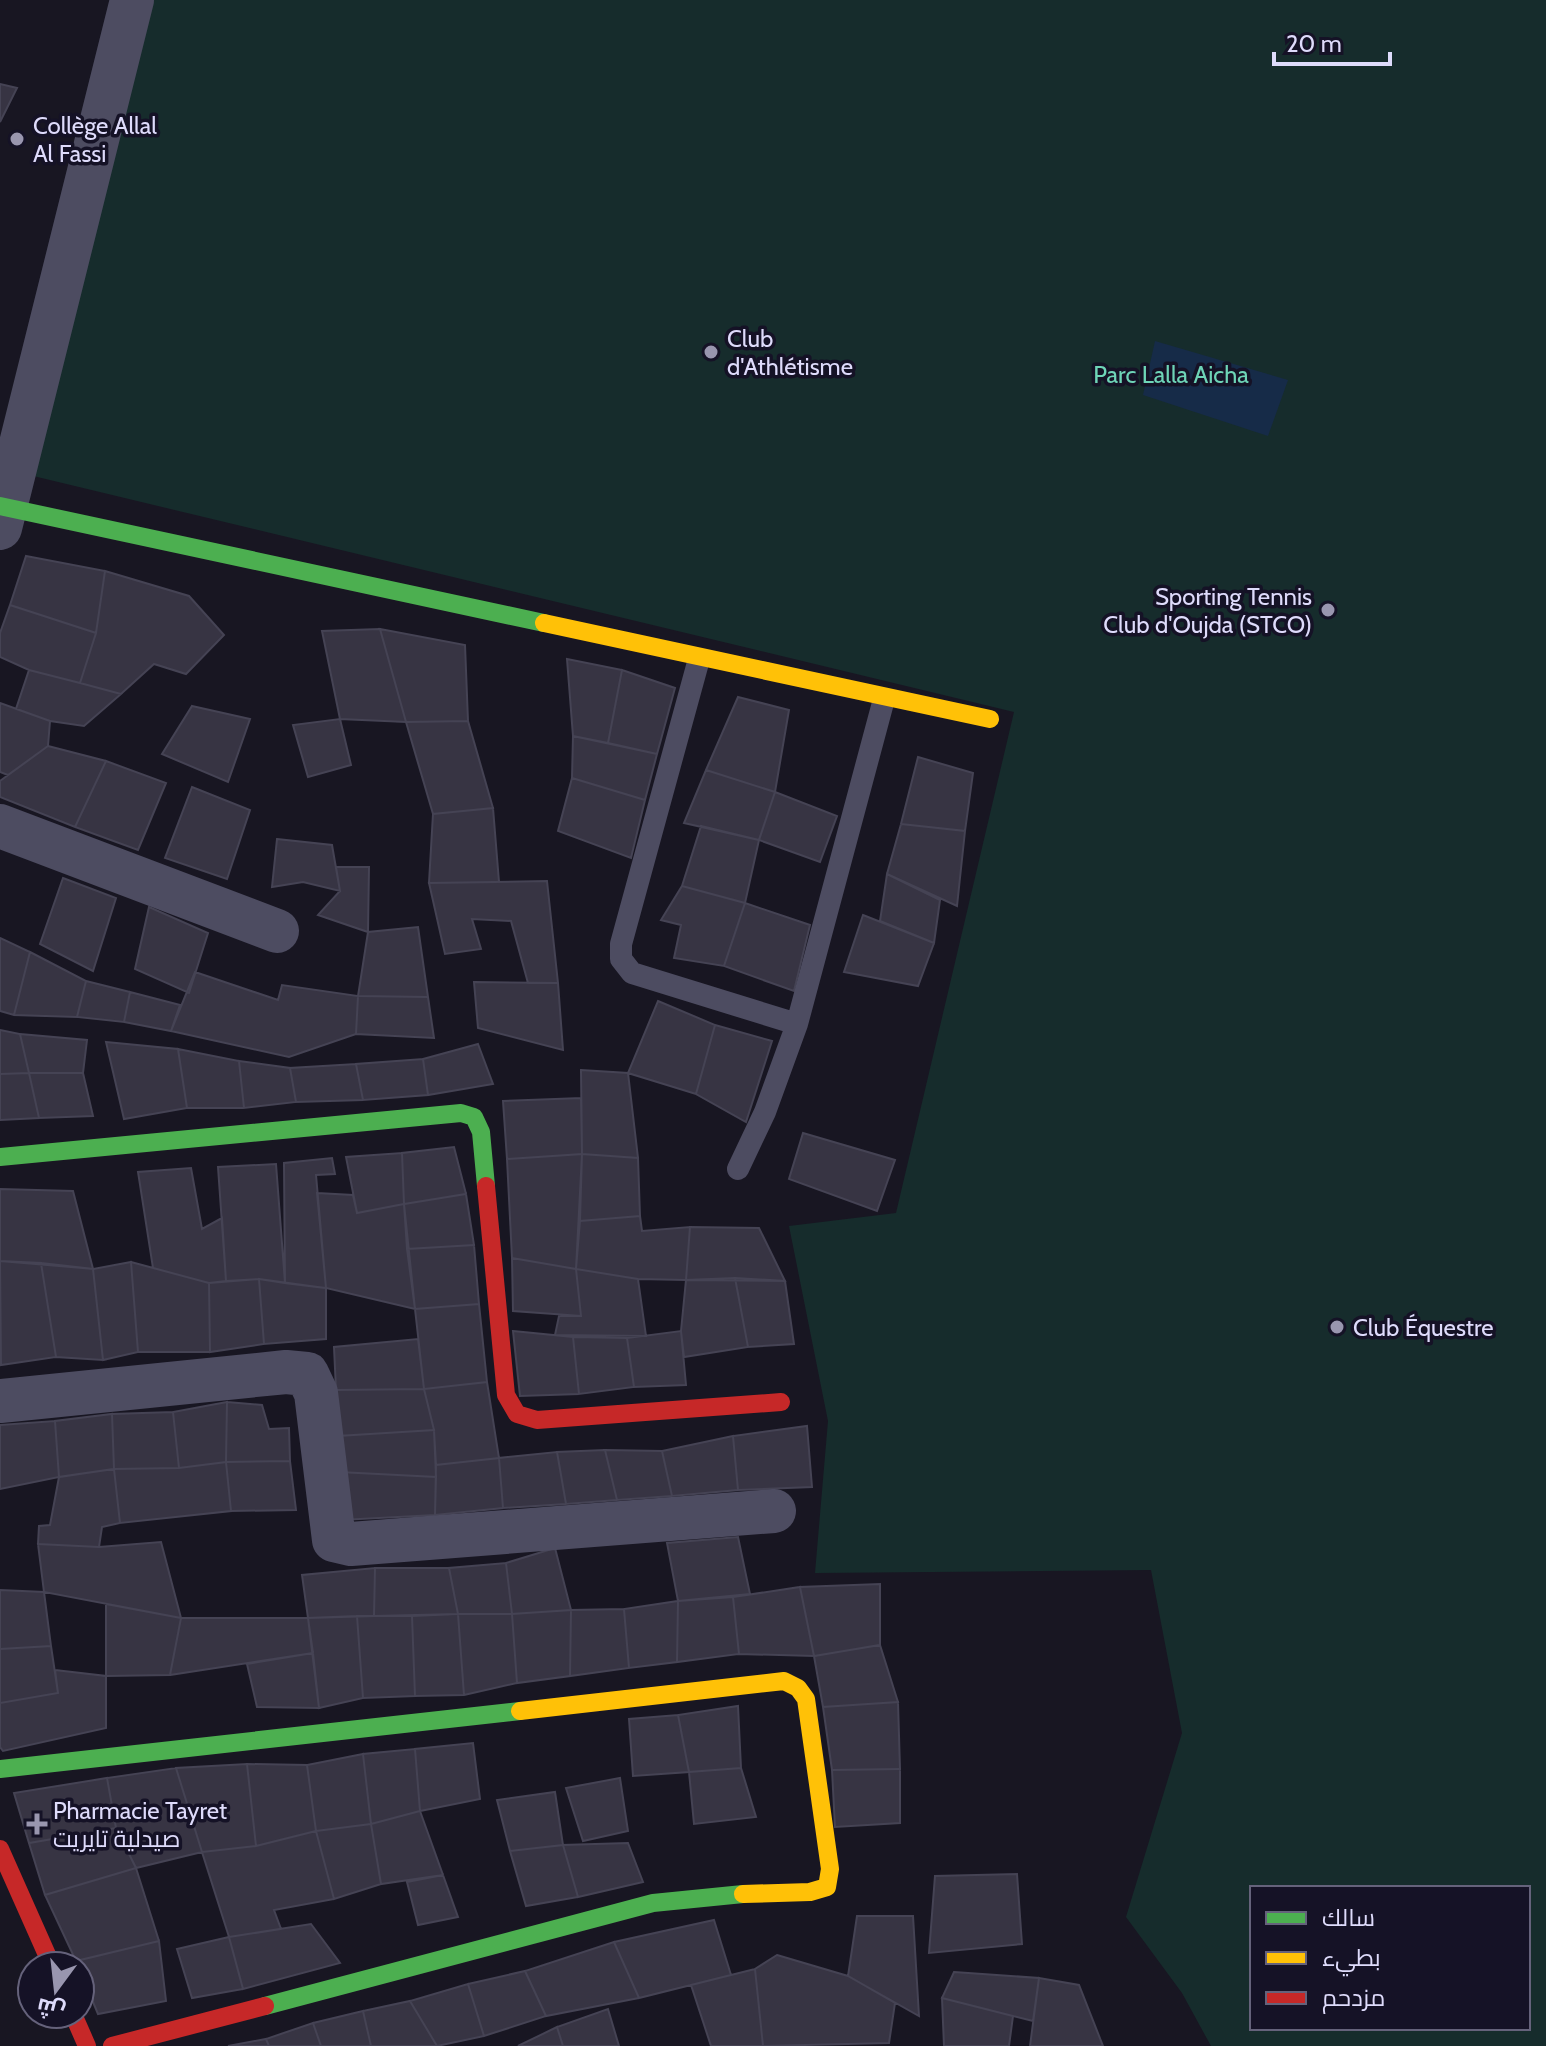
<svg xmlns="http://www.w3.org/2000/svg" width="1546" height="2046" viewBox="0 0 1546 2046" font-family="Cabin,Cairo,sans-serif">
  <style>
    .green { fill: #162c2c; fill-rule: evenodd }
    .water { fill: #162b48 }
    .building { fill: #373443; stroke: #454354; stroke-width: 2 }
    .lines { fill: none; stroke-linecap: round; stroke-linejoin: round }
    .lane { stroke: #4d4c61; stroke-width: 22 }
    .street { stroke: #4d4c61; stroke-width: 44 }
    .fast { stroke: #4caf50; stroke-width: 18 }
    .slow { stroke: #ffc107; stroke-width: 18 }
    .jam { stroke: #c62828; stroke-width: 18 }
    .poi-dot { fill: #9996af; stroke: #151226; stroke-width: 3 }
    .labels { text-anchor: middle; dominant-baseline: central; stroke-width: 7; stroke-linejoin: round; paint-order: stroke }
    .poi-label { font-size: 24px; fill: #dedbfb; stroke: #151226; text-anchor: start }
    .park-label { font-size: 24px; fill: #6ed4b7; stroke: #151226 }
  </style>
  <rect width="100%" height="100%" fill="#181622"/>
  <path class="green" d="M146,0H1546V2046H1211L1182,1993L1126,1917L1182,1733L1151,1570L815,1573L828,1421L789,1226L896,1213L1014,712L25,474ZM1252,1888H1528V2028H1252Z"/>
  <path class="water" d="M1155,341L1288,380L1268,436L1143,395Z"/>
  <path class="building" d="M0,84L17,88L0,122Z
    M26,556L105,571L96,633L10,605Z
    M105,571L189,596L224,635L186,674L154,664L121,694L80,683L96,633Z
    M10,605L96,633L80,683L29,670L0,657V633Z
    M380,629L406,722L340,719L322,631Z
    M380,629L465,645L468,721L406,722Z
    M567,659L622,670L608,743L573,736Z
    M29,670L80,683L121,694L84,726L50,721L16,709Z
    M622,670L675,688L657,754L608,743Z
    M738,697L789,710L775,792L706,770Z
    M0,703L50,721L48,746L8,775L0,772Z
    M192,706L250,719L228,782L162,754Z
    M340,719L351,765L308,777L293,725Z
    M468,721L493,808L433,814L406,722Z
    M573,736L657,754L645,800L572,778Z
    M48,746L106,761L75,827L0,797V781Z
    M918,757L973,773L965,831L901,824Z
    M106,761L166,783L138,850L75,827Z
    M706,770L775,792L759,840L684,823Z
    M572,778L645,800L631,858L558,831Z
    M192,787L250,810L227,879L165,858Z
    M775,792L837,816L820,862L759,840Z
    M493,808L499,882L429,883L433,814Z
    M901,824L965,831L957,906L887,874Z
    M701,826L759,840L745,903L682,886Z
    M277,839L332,845L340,891L303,882L272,887Z
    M336,867H369L368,932L318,915L340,891Z
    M887,874L940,900L934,943L880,921Z
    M63,878L116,898L93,971L40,944Z
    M547,881L558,983H528L511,921L472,919L481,949L445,954L429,883Z
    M682,886L745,903L724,966L674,958L681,925L661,920Z
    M745,903L810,925L794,991L724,966Z
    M149,907L208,933L189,993L135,969Z
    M863,915L934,943L918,986L844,972Z
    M418,927L428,997L358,996L368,932Z
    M0,938L30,952L14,1015L0,1011Z
    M30,952L86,981L77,1017L14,1015Z
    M195,972L278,1000L282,985L358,996L356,1034L289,1057L171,1031Z
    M86,981L130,992L124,1022L77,1017Z
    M474,982L558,983L563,1050L478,1028Z
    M130,992L180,1005L171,1031L124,1022Z
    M358,996L428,997L434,1038L356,1034Z
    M658,1001L715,1025L696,1094L628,1073Z
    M715,1025L772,1041L746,1122L696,1094Z
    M0,1030L20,1034L29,1073L0,1074Z
    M20,1034L87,1040L83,1073H29Z
    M106,1042L178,1049L187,1108L124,1119Z
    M478,1044L493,1084L428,1095L423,1059Z
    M178,1049L239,1061L244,1108H187Z
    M423,1059L428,1095L363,1100L356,1064Z
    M239,1061L290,1068L296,1102L244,1108Z
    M356,1064L363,1100L296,1102L290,1068Z
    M581,1070L628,1073L638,1158L582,1154Z
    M29,1073H83L93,1116L39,1118Z
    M29,1073L39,1118L0,1120V1074Z
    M581,1098L582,1154L507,1159L503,1101Z
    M803,1133L895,1160L877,1211L789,1179Z
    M454,1147L466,1194L404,1204L402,1153Z
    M402,1153L404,1204L357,1213L346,1157Z
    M582,1154L638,1158L640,1216L580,1221Z
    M582,1154L576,1269L512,1258L507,1159Z
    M332,1158L335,1174L316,1175L326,1288L285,1283L284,1163Z
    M276,1164L285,1283L259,1279L226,1281L218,1167Z
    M191,1168L202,1229L222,1218L226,1281L209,1283L153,1268L138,1172Z
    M0,1189L73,1191L93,1269L0,1261Z
    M317,1193L353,1195L357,1213L404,1204L415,1309L326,1288Z
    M466,1194L474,1245L407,1249L404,1204Z
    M640,1216L642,1231L690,1227L686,1280L638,1279L576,1269L580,1221Z
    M690,1227L759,1228L785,1281L686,1280Z
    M474,1245L479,1304L415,1309L407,1249Z
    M512,1258L576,1269L581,1316L513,1311Z
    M0,1261L41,1263L56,1357L1,1365Z
    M131,1262L138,1352L103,1360L93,1269Z
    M131,1262L209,1283L210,1352H138Z
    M41,1263L93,1269L103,1360L56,1357Z
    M576,1269L638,1279L646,1336L555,1335L559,1316H581Z
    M735,1278L748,1347L684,1357L681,1331L686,1280Z
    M735,1278L785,1281L794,1344L748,1347Z
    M259,1279L264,1344L210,1352L209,1283Z
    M259,1279L326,1288V1339L264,1344Z
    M479,1304L487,1382L424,1389L415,1309Z
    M513,1331L573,1337L579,1394L520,1396Z
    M681,1331L686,1385L634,1387L627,1338Z
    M573,1337L627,1338L634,1387L579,1394Z
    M418,1339L424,1389L336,1390L334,1347Z
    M487,1382L499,1458L436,1465L434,1430L424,1389Z
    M424,1389L434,1430L338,1436L336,1390Z
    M227,1402L262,1405L269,1429L289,1428L290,1461L226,1462Z
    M227,1402L226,1462L179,1468L173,1412Z
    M173,1412L179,1468L114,1469L112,1414Z
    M112,1414L114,1469L59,1477L55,1421Z
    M55,1421L59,1477L0,1489V1425Z
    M807,1426L812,1487L738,1490L733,1436Z
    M434,1430L436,1477L339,1472L338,1436Z
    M733,1436L738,1490L672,1496L662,1451Z
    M605,1450L662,1451L672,1496L617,1500Z
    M605,1450L617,1500L566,1504L557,1452Z
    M557,1452L566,1504L503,1508L499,1458Z
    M499,1458L503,1508L435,1515L436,1465Z
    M290,1461L296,1510L231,1511L226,1462Z
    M226,1462L231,1511L120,1523L114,1469L179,1468Z
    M114,1469L120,1523L102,1527L99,1547L38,1544L39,1526L50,1525L59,1477Z
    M339,1472L436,1477L435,1515L341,1520Z
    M738,1537L750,1594L678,1601L667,1543Z
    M161,1542L181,1618L44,1592L38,1544L99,1547Z
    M555,1548L571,1610L512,1614L506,1563Z
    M506,1563L512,1614H458L449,1568Z
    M375,1568L374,1616L308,1618L302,1575Z
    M375,1568H449L458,1614L374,1616Z
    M880,1584V1645L814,1656L800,1587Z
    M800,1587L814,1656L739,1654L733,1597Z
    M0,1590L44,1592L51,1646L0,1649Z
    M733,1597L739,1654L677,1662L678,1601Z
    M678,1601L677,1662L629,1668L624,1609Z
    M106,1604L181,1618L170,1675L106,1676Z
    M624,1609L629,1668L570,1676L571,1610Z
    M571,1610L570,1676L517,1683L512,1614Z
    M458,1614L464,1695L415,1696L412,1616Z
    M458,1614H512L517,1683L464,1695Z
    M357,1616L363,1698L319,1708L308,1618Z
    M357,1616H412L415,1696L363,1698Z
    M181,1618H308L313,1653L170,1675Z
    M880,1645L898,1702L823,1707L814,1656Z
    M51,1646L58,1693L0,1703V1649Z
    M313,1653L319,1708L257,1707L247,1664Z
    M55,1670L106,1676V1728L3,1751L0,1747V1703L58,1693Z
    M898,1702L900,1769L832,1770L823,1707Z
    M738,1706L741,1768L689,1772L678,1715Z
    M678,1715L689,1772L633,1776L629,1719Z
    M473,1743L480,1799L420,1811L415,1749Z
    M415,1749L420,1811L371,1824L363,1754Z
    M363,1754L371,1824L316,1831L307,1765Z
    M247,1764L256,1846L202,1852L176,1768Z
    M247,1764L307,1765L316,1831L256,1846Z
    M176,1768L202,1852L136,1868L116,1828L107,1778Z
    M741,1768L756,1817L694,1824L689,1772Z
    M900,1769V1823L835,1827L832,1770Z
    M107,1778L116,1828L29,1843L14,1793Z
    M620,1778L628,1831L583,1841L566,1788Z
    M555,1792L563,1845L510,1851L497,1800Z
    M420,1811L443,1875L381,1884L371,1824Z
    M371,1824L381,1884L334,1899L316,1831Z
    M116,1828L136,1868L45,1895L29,1843Z
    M316,1831L334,1899L274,1910L281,1929L229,1937L202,1852L256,1846Z
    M628,1843L643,1882L578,1897L563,1845Z
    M563,1845L578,1897L526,1906L510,1851Z
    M136,1868L159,1941L76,1961L45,1895Z
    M1017,1874L1022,1944L929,1953L935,1876Z
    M443,1875L458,1917L418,1925L407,1882Z
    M857,1916H913L919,2016L848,1976Z
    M714,1920L731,1975L639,1998L614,1942Z
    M311,1924L340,1963L243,1989L229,1937Z
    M229,1937L243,1989L192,1998L177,1949Z
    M159,1941L166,2001L98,2014L76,1961Z
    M614,1942L639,1998L546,2016L525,1971Z
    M777,1955L848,1976L895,2003L889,2043L763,2046L755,1969Z
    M755,1969L763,2046H711L691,1985Z
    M525,1971L546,2016L484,2036L468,1984Z
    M954,1972L1039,1978L1033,2021L942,1998Z
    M1039,1978L1079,1985L1103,2046H1030Z
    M468,1984L484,2036L437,2046L410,2001Z
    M942,1998L1013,2016L1009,2046H944Z
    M410,2001L437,2046H371L363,2011Z
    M608,2009L619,2046H563L557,2027Z
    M363,2011L371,2046H321L313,2023Z
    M313,2023L321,2046H269L266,2039Z
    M557,2027L563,2046H518Z
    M266,2039L269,2046H228Z"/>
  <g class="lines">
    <path class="lane" d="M699,659L621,944V959L632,973L797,1024L884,699
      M738,1169L765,1112L797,1024"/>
    <path class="street" d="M0,528L132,0
      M0,826L277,931
      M0,1401L286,1372L307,1374L316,1393L334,1540L351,1544L774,1511"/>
    <path class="fast" d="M0,506L544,623
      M0,1157L461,1113L474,1117L481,1132L486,1186
      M0,1769L520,1711
      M265,2006L653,1903L743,1894"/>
    <path class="slow" d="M544,623L990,719
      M520,1711L784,1681L798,1688L806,1699L830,1869L827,1887L810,1892L743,1894"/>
    <path class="jam" d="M486,1186L506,1395L517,1414L537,1420L781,1402
      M0,1849L52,1966
      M73,2014L87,2046
      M112,2046L265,2006"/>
  </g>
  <g class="poi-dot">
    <circle cx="17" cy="139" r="8"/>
    <circle cx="711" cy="352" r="8"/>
    <circle cx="1328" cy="610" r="8"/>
    <circle cx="1337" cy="1327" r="8"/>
    <path d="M33 1812h8v8h8v8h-8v8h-8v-8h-8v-8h8z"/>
  </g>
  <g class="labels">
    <g class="poi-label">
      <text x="33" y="125">Collège Allal<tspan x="33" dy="28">Al Fassi</tspan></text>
      <text x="727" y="338">Club<tspan x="727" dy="28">d'Athlétisme</tspan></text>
      <text x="1312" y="596" text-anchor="end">Sporting Tennis<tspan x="1312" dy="28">Club d'Oujda (STCO)</tspan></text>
      <text x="1353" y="1327">Club Équestre</text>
      <text x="53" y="1810">Pharmacie Tayret<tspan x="53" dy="28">صيدلية تايريت</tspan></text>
    </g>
    <g class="park-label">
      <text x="1171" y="374">Parc Lalla Aicha</text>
    </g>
  </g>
  <rect x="1250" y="1886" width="280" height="144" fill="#151226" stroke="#65627b" stroke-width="2"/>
  <rect x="1266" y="1912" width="40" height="12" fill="#4caf50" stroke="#65627b" stroke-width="2"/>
  <text x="1322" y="1926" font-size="24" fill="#dedbfb">سالك</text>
  <rect x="1266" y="1952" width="40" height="12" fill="#ffc107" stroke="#65627b" stroke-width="2"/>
  <text x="1322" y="1966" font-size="24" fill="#dedbfb">بطيء</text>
  <rect x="1266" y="1992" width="40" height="12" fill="#c62828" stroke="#65627b" stroke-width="2"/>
  <text x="1322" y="2006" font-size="24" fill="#dedbfb">مزدحم</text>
  <g transform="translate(56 1990) rotate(195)"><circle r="38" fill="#151226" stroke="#65627b" stroke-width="2"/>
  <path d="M0-6L14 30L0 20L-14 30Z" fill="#9996af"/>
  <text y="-12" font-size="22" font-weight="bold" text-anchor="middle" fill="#dedbfb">ش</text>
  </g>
  <path d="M1274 52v12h116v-12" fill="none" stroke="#dedbfb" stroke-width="4"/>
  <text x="1286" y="52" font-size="24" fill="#dedbfb" stroke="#151226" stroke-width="6" paint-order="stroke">20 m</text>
</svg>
